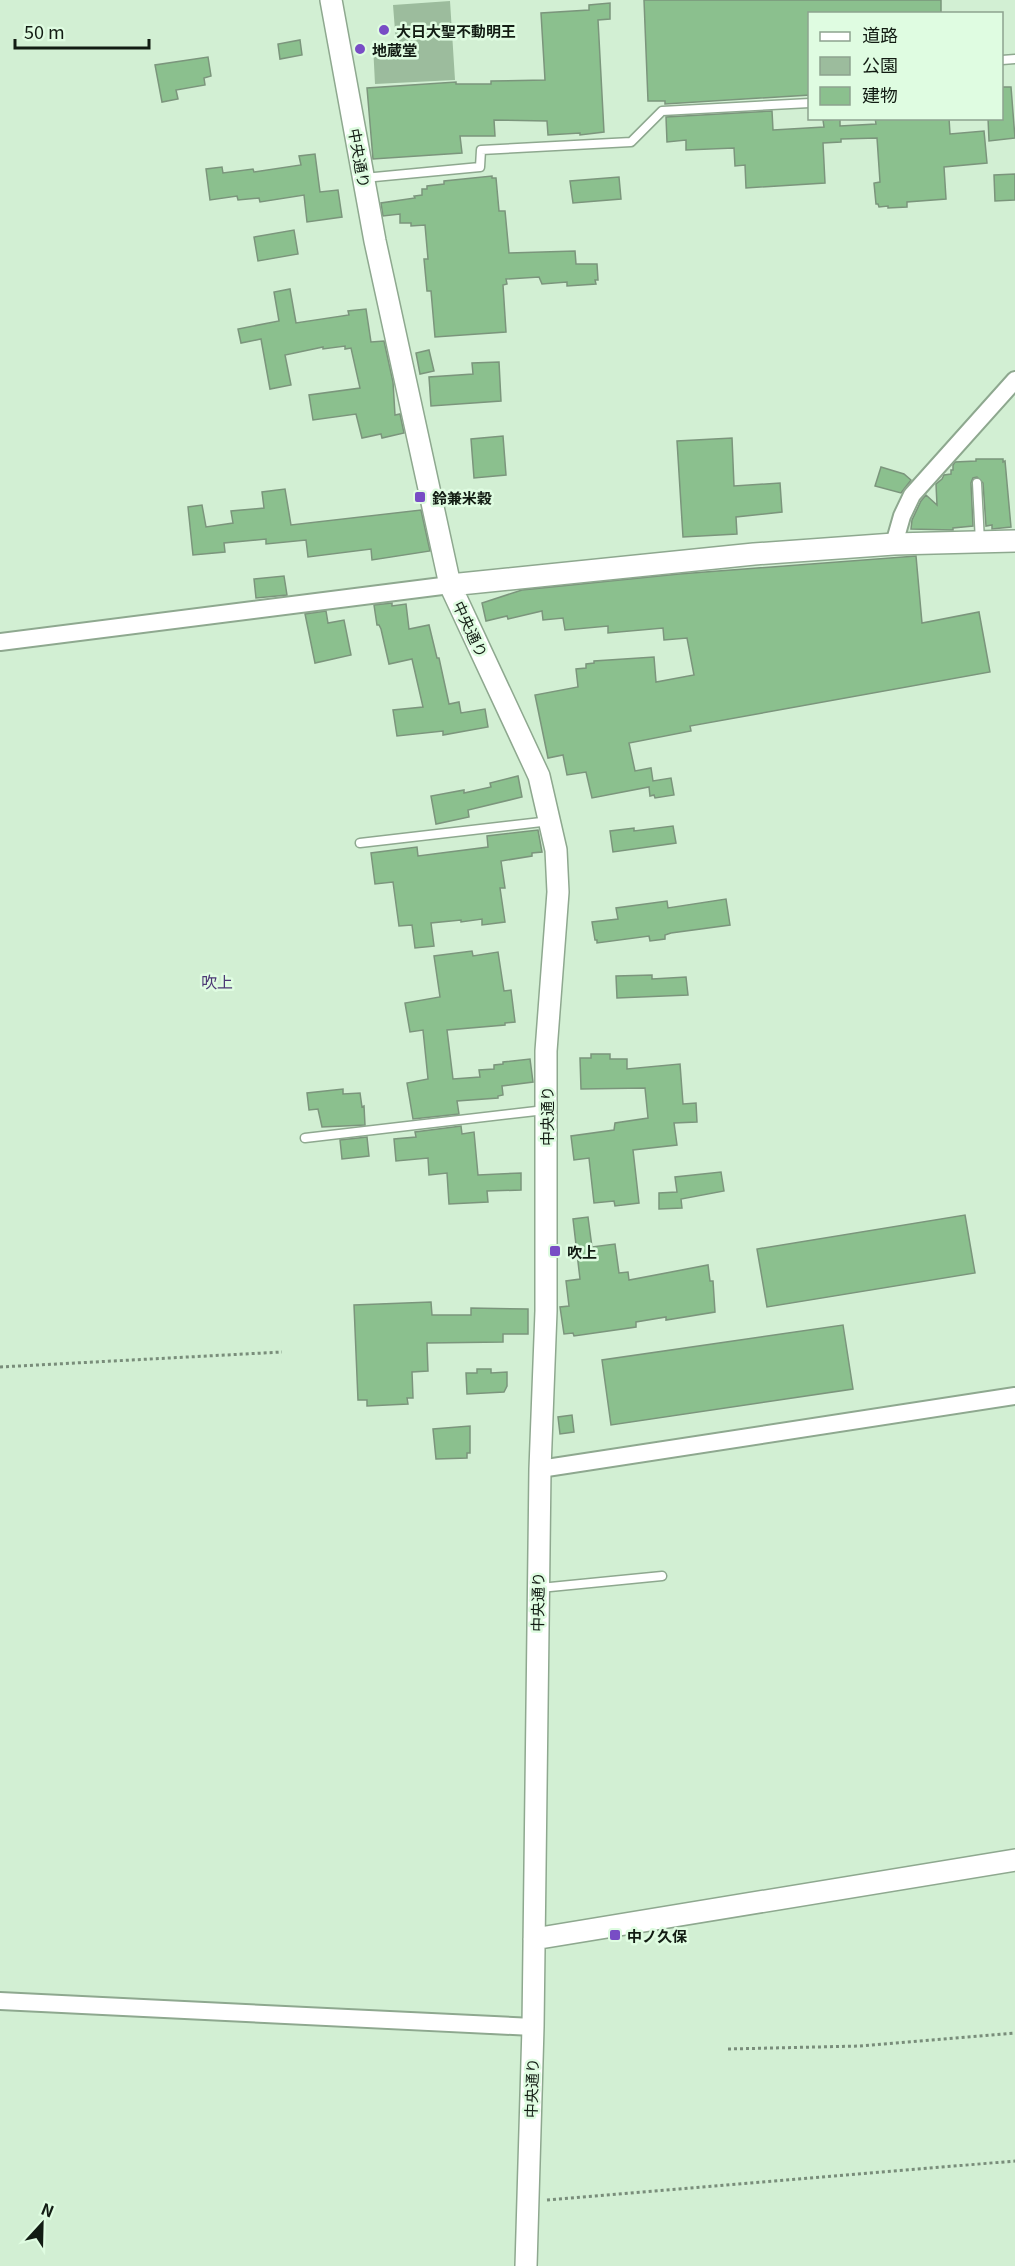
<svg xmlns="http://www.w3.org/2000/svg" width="1015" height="2266" viewBox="0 0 1015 2266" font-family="Georgia,'Noto Sans JP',serif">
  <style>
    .green { fill: #9cbc9d }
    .building { fill: #8bc08e; stroke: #7b957c; stroke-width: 1.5 }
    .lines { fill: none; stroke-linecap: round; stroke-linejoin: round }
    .service-casing { stroke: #8ea88f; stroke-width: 11 }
    .minor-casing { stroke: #8ea88f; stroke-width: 20 }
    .tertiary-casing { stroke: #8ea88f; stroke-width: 24 }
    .path { stroke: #798d7a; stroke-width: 3; stroke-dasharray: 3 3; stroke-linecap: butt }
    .service { stroke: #fff; stroke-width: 8 }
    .minor { stroke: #fff; stroke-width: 16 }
    .tertiary { stroke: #fff; stroke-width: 21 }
    .poi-dot { fill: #784dc5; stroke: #dffce1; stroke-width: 2 }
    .labels { text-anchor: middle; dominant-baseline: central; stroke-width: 5; stroke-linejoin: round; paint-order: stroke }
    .poi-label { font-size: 15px; font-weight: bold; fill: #121c13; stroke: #dffce1; text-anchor: start }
    .street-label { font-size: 15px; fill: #121c13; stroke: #dffce1 }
    .neighbourhood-label { font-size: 16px; fill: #4b3774; stroke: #dffce1 }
  </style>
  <rect width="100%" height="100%" fill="#d2efd3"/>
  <path class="green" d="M450,1L455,80L375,84L373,45L396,43L393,5Z"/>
  <path class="building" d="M644,0H941V14H810V95L665,104V101H648Z
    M610,3V19L598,20L604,132L580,135V133L548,135L547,121L494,120L495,136H460L462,153L373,159L367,88L456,82V84H491V81L545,80L541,13L589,10V5Z
    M300,40L302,55L280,59L278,44Z
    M208,57L211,76L204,78L205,85L176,90L178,99L162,102L155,65Z
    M1002,87H1011L1015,138L989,141L988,118H1002Z
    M772,111L773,130L824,127L823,120L840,119V126L876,124L875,118H949L950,134L984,131L987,163L944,167L946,199L907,202V207L888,208V206L879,207L878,204H876L874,183L880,182L877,138L841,139V142L823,143L825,183L746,188L745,165L735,166L734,148L686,150V140L667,142L666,117Z
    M315,154L320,192L338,190L342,217L307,222L304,195L260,202L259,198L238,200L237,196L210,200L206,169L222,167L223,173L253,169L254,172L301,165L299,156Z
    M1015,174V200L995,201L994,175Z
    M492,176V178H496L499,211H505L509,253L575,251L576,264H597L598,280H595L596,284L567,286V282L542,284L539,277L506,279L507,284L503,285L506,332L435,337L431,291H427L424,259H428L425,225L411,226V223H400V214L383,216L381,203L415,198L414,196L422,195V189H427V186L444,184V181Z
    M619,177L621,199L573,203L570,181Z
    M294,230L298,254L258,261L254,237Z
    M290,289L296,323L349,315L348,311L366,309L371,342L384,341L393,382L395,415L400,414L404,433L382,438L381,434L362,438L356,414L313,420L309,395L360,388L351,348L345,349V346L323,349V347L285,355L291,385L270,389L261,339L241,343L238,329L279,321L274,292Z
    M429,350L434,371L420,374L416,353Z
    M499,362L501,401L431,406L429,377L473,374L472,363Z
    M503,436L506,475L474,478L471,439Z
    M732,438L734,486L780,483L782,512L736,517L737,534L683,537L677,441Z
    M976,459H1003V462L1005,461L1011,527L992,529V525L986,526L983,483L977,477L973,478L971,483L973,526L953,528V530L911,529L912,520L921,501L926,495L937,505L936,484L942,479L944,475L951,474V470H953V465L955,462L976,461Z
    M881,467L904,474L911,480L901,493L875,486Z
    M285,489L291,525L421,510L430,551L372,560L371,549L308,557L306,540L266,544V539L224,543L225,552L193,555L188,507L202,505L206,527L233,523L231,511L264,508L262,492Z
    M916,556L922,623L979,612L990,672L690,726L691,731L629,743L635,771L651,768L653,781L671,778L674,795L655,798L654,795L650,796L649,787L592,798L586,772L567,775L563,755L548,758L535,695L578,687L576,669L586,668V664L594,663V661L654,657L656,682L694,675L687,638L664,640L663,628L608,633V626L565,630L563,618L543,620L542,611L508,619L507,616L486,621L482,603L522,590L679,574Z
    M284,576L287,595L256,598L254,579Z
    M392,603V606L406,604L409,629L429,625L437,658H439L449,704L459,702L461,713L485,709L488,727L443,735V731L397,736L393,710L423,707L412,659L389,664L381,629L379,625H377L374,605Z
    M326,611L328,623L344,620L351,655L315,663L305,614Z
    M518,776L522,797L468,810L469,817L436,824L431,796L464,790V793L491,787L490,783Z
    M673,826L676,843L613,852L610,831L634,828V831Z
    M538,830L542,852L532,853V856L501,861L505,888H500L505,922L482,925V919L461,922V920L431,923L434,946L415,948L412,925L399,926L393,882L375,884L371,853L417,847L418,856L488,847L487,836Z
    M726,899L730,925L671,933L665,935V939L650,941L649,936L597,943V940H595L592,922L618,919L616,908L667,901L668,908Z
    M472,951L473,956L498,952L504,991L511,990L515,1022L505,1023V1025L447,1030L453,1079L480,1077L479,1070L494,1069V1065L503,1064V1062L530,1059L533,1082L502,1086L503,1095L498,1096V1098L457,1101L459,1114L413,1119L407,1083L428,1079L423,1030L410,1032L405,1003L440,997L434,956Z
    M652,975V979L686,977L688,995L617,998L616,976Z
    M591,1054H610V1059H627V1069L680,1064L683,1104L696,1103L697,1122L674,1123L677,1145L633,1150L639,1203L615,1206L614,1201L594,1203L589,1158L574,1160L571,1136L614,1130L615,1123L648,1118L645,1088L581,1089L580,1058H591Z
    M343,1089V1094L360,1093L362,1107L364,1106L365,1125L322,1127L318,1109L309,1110L307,1093Z
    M461,1126L462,1134L474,1132L478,1175L521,1173V1190L487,1191L488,1202L449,1204L447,1173L429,1175L428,1158L396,1161L394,1139L416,1137L415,1132Z
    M367,1137L369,1156L342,1159L340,1140Z
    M721,1172L724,1191L681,1199L682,1208L659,1209V1193L677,1192L675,1177Z
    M965,1215L975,1273L767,1307L757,1249Z
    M588,1217L592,1247L615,1244L619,1273L628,1272L629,1280L708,1265L710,1281H713L715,1312L666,1320V1317L636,1322V1327L574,1336L573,1333L564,1334L560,1307L569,1306L566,1281L580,1279L573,1219Z
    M431,1302L432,1315H471V1308L528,1309V1334H503V1342L427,1343L428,1371L412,1372L413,1398H407L408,1404L367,1406V1400H358L354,1305Z
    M843,1325L853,1389L611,1425L602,1360Z
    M477,1369H491V1373L507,1372V1386L504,1392L467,1394L466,1373H477Z
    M572,1415L574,1432L560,1434L558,1417Z
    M470,1426V1453H467V1458L436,1459L433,1429Z"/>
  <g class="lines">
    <g class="service-casing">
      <path id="service" d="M1002,60L1015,59
        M364,178L480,167L481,150L631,142L662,111L810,103
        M977,483L980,542
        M360,843L550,821
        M305,1138L545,1110
        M540,1588L662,1576"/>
    </g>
    <g class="minor-casing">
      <path id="minor" d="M894,544L902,516L912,495L1015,380
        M0,642L450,585
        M540,1469L1015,1396
        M0,2001L533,2027"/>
    </g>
    <g class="tertiary-casing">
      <path id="tertiary" d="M331,0L375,241L450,585L539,776L556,850L558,892L546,1051V1311L540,1469L533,2027L526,2266
        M450,585L754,554L894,544L1015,541
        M534,1939L1015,1860"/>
    </g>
    <path class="path" d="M0,1367L282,1352
      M728,2049L860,2046L1015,2033
      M547,2200L1015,2161"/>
    <use href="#service" class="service"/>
    <use href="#minor" class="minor"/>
    <use href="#tertiary" class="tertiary"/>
  </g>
  <g class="poi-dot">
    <circle cx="384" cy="30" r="6"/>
    <circle cx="360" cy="49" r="6"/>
    <rect x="414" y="491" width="12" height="12" rx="3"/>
    <rect x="549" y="1245" width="12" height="12" rx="3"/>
    <rect x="609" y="1929" width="12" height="12" rx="3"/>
  </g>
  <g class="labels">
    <g class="poi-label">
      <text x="396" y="30">大日大聖不動明王</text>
      <text x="372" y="49">地蔵堂</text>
      <text x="432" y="497">鈴兼米穀</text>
      <text x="567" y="1251">吹上</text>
      <text x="627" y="1935">中ノ久保</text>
    </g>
    <g class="street-label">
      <text transform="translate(360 158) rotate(80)">中央通り</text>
      <text transform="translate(471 629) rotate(65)">中央通り</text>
      <text transform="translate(546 1116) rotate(-90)">中央通り</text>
      <text transform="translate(537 1602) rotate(-89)">中央通り</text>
      <text transform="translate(531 2088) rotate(-88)">中央通り</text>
    </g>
    <g class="neighbourhood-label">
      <text x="217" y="981">吹上</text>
    </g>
  </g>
  <rect x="808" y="12" width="195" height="108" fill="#dffce1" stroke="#8da28f" stroke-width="1.5"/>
  <rect x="820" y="32" width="30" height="9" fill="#ffffff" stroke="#8da28f" stroke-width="1.5"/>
  <text x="862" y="42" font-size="18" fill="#121c13">道路</text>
  <rect x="820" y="57" width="30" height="18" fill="#9cbc9d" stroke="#8da28f" stroke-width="1.5"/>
  <text x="862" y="72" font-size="18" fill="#121c13">公園</text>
  <rect x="820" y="87" width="30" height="18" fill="#8bc08e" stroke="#8da28f" stroke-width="1.5"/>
  <text x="862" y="102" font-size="18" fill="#121c13">建物</text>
  <g transform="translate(42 2224) rotate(22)" stroke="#dffce1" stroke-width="4.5" paint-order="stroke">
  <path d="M0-4.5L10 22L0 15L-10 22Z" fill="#121c13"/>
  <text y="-9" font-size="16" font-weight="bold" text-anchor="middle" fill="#121c13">N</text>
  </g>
  <path d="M15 39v9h134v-9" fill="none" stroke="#121c13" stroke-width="3"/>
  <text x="24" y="39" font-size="18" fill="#121c13" stroke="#dffce1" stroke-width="4.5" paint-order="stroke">50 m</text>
</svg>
